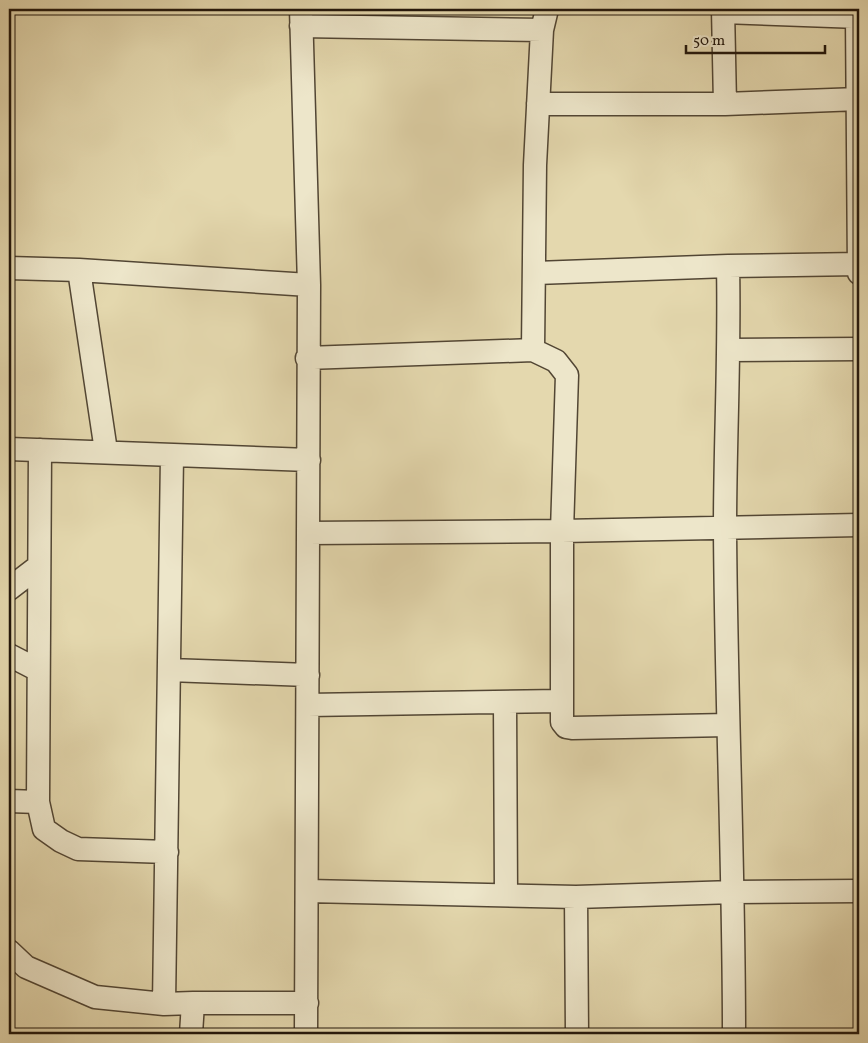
<svg xmlns="http://www.w3.org/2000/svg" width="868" height="1043" viewBox="0 0 868 1043" font-family="Vollkorn,serif">
  <style>
    .lines { fill: none; stroke-linecap: round; stroke-linejoin: round }
    .minor-casing { stroke: #524634; stroke-width: 25 }
    .minor { stroke: #ede6ca; stroke-width: 22 }
  </style>
  <rect width="100%" height="100%" fill="#e4d8ae"/>
  <filter id="stains"><feTurbulence type="fractalNoise" baseFrequency=".004" numOctaves="4"/><feColorMatrix values="0 0 0 0 .2 0 0 0 0 .09 0 0 0 0 .02 0 0 0 .5 -.17"/></filter>
  <radialGradient id="worn" r=".72"><stop offset=".6" stop-color="#630" stop-opacity="0"/><stop offset="1" stop-color="#630" stop-opacity=".3"/></radialGradient>
  <g class="lines">
    <g class="minor-casing">
      <path id="minor" d="M301,9L309,285L306,1034
        M723,9L725,104
        M723,12L859,17
        M857,17L859,273
        M301,26L542,30L547,9
        M538,104H725L859,99
        M728,266C730,353 725,441 725,528C726,697 734,866 734,1034
        M9,268L79,270L309,285
        M79,270L106,451
        M536,273L728,266L859,264
        M533,350L535,165L542,30
        M730,350L859,349
        M307,358L533,350L556,361L567,375L562,531V722L566,727L572,728L728,725
        M9,449L309,460
        M40,450L38,802L44,829L61,841L78,849L167,852
        M308,533L562,531L859,525
        M9,589L39,566
        M9,655L38,670
        M169,670L308,675
        M505,702L506,895
        M308,705L561,701
        M9,801L38,802
        M308,891L576,897L734,892L859,891
        M576,897L577,1034
        M9,951L26,967L95,997L164,1004L193,1003L191,1034
        M193,1003H307
        M164,1004L172,456"/>
    </g>
    <use href="#minor" class="minor"/>
  </g>
  <rect width="868" height="1043" fill="none" stroke="#e4d8ae" stroke-width="30"/>
  <rect x="10" y="10" width="848" height="1023" fill="none" stroke="#22160b" stroke-width="2.5"/>
  <rect x="15" y="15" width="838" height="1013" fill="none" stroke="#22160b"/>
  <path d="M686 45v8h139v-8" fill="none" stroke="#22160b" stroke-width="2.5"/>
  <text x="693" y="45" font-size="15" fill="#22160b" stroke="#ede6ca" stroke-width="4" paint-order="stroke">50 m</text>
  <rect width="100%" height="100%" filter="url(#stains)"/>
  <rect width="100%" height="100%" fill="url(#worn)"/>
</svg>
